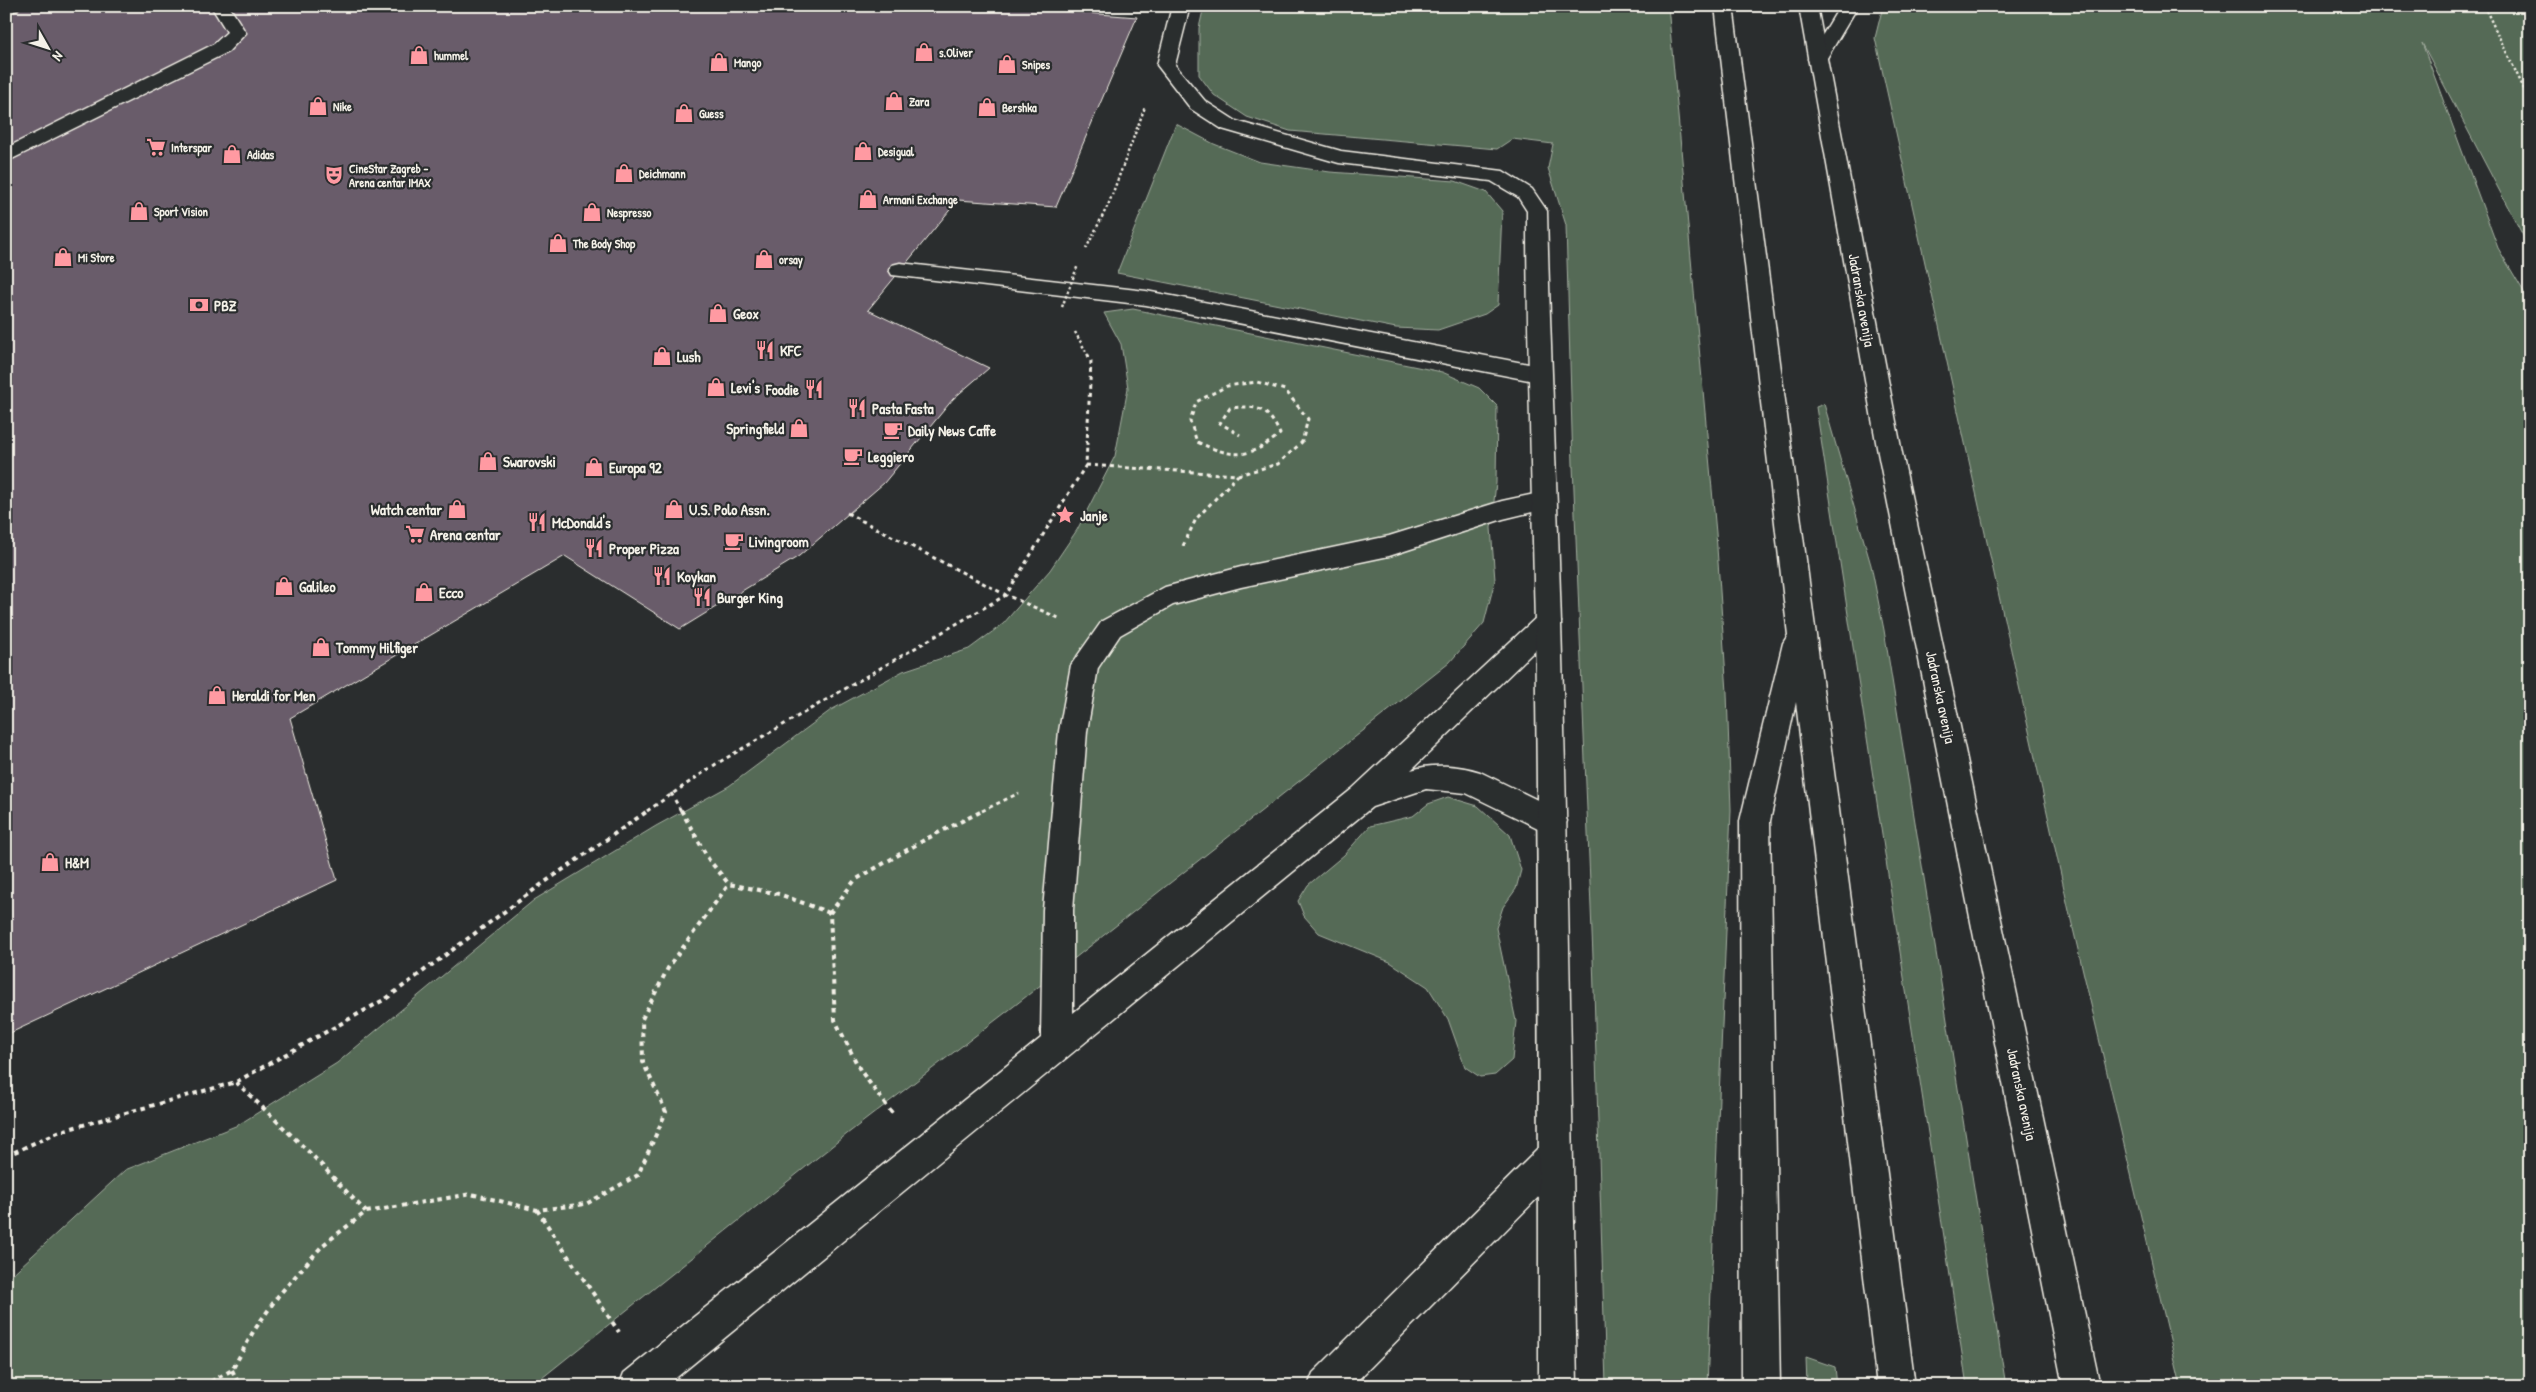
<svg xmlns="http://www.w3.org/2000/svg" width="2536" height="1392" viewBox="0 0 2536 1392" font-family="'Patrick Hand',sans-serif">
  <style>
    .green { fill: #556b57; stroke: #a4aea0 }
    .building { fill: #695c6a; stroke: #f4f1e8 }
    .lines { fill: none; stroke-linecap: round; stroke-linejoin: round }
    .service-casing { stroke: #f4f1e8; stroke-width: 3 }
    .minor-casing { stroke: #f4f1e8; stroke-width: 3 }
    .secondary-casing { stroke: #f4f1e8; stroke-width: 3 }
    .path-far2 { stroke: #f4f1e8; stroke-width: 2.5; stroke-dasharray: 2.5 2.5; stroke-linecap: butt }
    .path-far1 { stroke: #f4f1e8; stroke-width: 3; stroke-dasharray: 4 4; stroke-linecap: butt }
    .path { stroke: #f4f1e8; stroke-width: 4; stroke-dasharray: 4.5 4.5; stroke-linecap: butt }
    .service { fill: #2a2d2e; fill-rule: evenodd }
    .minor { fill: #2a2d2e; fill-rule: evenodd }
    .secondary { fill: #2a2d2e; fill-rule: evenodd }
    .path-bridge { stroke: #f4f1e8; stroke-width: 2.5; stroke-dasharray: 2.5 2.5; stroke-linecap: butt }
    .labels { text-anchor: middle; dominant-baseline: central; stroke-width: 4.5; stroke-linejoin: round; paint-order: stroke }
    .far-poi-label { font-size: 12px; font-weight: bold; fill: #f4f1e8; stroke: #2a2d2e; text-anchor: start }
    .street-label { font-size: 15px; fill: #f4f1e8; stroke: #2a2d2e }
    .poi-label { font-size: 15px; font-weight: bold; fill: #f4f1e8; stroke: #2a2d2e; text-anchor: start }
  </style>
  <rect width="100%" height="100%" fill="#2a2d2e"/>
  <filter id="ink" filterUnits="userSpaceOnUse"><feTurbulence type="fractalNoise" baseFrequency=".02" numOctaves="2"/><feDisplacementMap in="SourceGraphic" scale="10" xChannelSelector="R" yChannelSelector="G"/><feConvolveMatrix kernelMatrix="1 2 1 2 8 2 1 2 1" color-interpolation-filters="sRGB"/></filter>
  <g filter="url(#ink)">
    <path class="green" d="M1204,6H1668L1716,533L1727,692L1731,810L1707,1386H1606L1593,957L1573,465L1566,225L1548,168L1553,144L1512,139L1497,149L1290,131L1247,117L1214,95L1199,75V28Z
      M1883,6H2530V249L2422,43L2498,248L2530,302V1386H2181L2071,920L1875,38Z
      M1176,124L1214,144L1260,162L1330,172L1455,181L1486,192L1502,211L1498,305L1485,314L1438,330L1396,328L1117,273Z
      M1133,309L1442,372L1479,388L1497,406L1496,483L1491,528L1495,580L1484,623L1449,663L1009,1010L847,1134L532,1386H6V1280L125,1170L238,1125L337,1063L534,900L656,826L729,786L831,710L903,671L969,649L1003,624L1050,570L1077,530L1115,456L1128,388L1121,344L1104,313Z
      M1824,404L1871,565L1884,630L2006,1386H1967L1816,407Z
      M1448,797L1478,806L1510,835L1521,870L1516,889L1503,907L1496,928L1516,1021L1512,1060L1495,1075L1480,1077L1465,1067L1448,1019L1428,987L1390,962L1319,933L1304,916L1298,901L1308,885L1344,855L1370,826L1413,816L1428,804Z
      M1806,1357L1835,1367L1837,1386H1807Z"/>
    <path class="building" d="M6,6H1050L1049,10L1137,17L1056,207L958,200L868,310L989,368L953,399L884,483L799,556L680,629L565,556L290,718L337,880L6,1035Z"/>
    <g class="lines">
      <g class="service-casing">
        <path id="service" d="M6,6H20L17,10L6,13Z
          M211,6H229L246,33L228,52L6,162V148L214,44L227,32Z
          M1840,6H1858L1824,63H1810L1808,59Z
          M900,263L1146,291L1539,366L1547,368L1551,374L1547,380L1539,382L1146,305L892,275L889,270L892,265Z
          M1544,492L1553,495L1556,501L1553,507L1503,519L1389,556L1241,587L1173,605L1120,635L1098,668L1087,731L1073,910V1013L1352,789L1539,615L1548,612L1557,615L1561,622L1557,629L1411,770C1432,763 1459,765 1480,772L1562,812L1567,821L1562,830L1552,834L1542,830L1466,793L1426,789L1372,807L666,1386H619L624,1373L1041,1038L1043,910L1059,731L1071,665L1102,621L1165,587L1241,567L1389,536L1502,501Z
          M1555,1139L1567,1144L1572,1156L1567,1168L1352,1386H1308L1313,1373L1543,1144Z"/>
      </g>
      <g class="minor-casing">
        <path id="minor" d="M1172,6H1190L1175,65L1205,101L1236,121L1341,151L1503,171L1532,189L1547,211C1550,349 1557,486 1561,624C1569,878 1572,1132 1577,1386H1539C1539,1132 1539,878 1535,624C1532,486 1527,349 1527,211L1518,197L1491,181L1339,163L1222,129L1191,109L1157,65Z"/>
      </g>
      <g class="secondary-casing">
        <path id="secondary" d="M1715,6H1733L1915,1386H1877L1796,702L1770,821L1780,1386H1742L1740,821L1783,643L1788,635Z
          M1799,6H1817L1902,453L2100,1386H2063L1878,453Z"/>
      </g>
      <path class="path-far2" d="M2484,6L2530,101
        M1086,249L1109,203L1145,107
        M1075,332L1089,357"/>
      <path class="path-far1" d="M1086,465L1238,475L1278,464L1302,442L1308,419L1285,390L1257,382L1227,386L1196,402L1190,421L1197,442C1233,458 1248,460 1280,434C1268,408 1258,405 1230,408L1220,423L1240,435
        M847,513L1006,595L1061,619
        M1183,546L1196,519L1238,475
        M671,793L681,811
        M647,811L716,764L1006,595L1086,465L1091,361L1088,355
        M982,811L1019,793"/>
      <path class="path" d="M681,810L709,860L729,884L779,894L830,913
        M236,1082L311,1154L366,1212
        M892,1113L860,1070L835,1020L830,913L855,880L926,839L984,810
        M6,1156L58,1132L236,1082L387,998L542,884L649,810
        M537,1210L619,1332
        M6,1265L9,1270L6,1276
        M232,1370L240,1386
        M203,1386L232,1370L253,1332L278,1296L323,1245L366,1212L471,1194L537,1210L586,1204L638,1175L666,1112L643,1062L642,1019L668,968L729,884"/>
      <use href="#service" class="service"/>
      <use href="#minor" class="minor"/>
      <use href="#secondary" class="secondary"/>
      <path class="path-bridge" d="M1062,307L1078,265"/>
    </g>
  </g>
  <defs>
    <g id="shop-bare" transform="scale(1.5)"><path d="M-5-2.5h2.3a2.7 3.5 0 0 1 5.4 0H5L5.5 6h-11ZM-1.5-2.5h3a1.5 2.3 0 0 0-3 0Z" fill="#ff9aa2" stroke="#2a2d2e" stroke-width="2.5" paint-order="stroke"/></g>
    <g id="supermarket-bare" transform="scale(1.5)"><path d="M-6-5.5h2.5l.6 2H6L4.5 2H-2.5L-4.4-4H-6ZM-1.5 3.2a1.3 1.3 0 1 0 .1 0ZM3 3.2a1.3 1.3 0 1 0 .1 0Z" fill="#ff9aa2" stroke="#2a2d2e" stroke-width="2.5" paint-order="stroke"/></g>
    <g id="theatre-bare" transform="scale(1.5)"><path d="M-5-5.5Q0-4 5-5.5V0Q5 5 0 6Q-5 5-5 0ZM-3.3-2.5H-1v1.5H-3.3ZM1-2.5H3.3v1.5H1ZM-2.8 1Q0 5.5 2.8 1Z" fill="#ff9aa2" stroke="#2a2d2e" stroke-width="2.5" paint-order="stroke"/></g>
    <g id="bank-bare" transform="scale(1.5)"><path d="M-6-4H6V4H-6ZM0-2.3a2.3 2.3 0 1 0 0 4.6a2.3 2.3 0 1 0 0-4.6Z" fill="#ff9aa2" stroke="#2a2d2e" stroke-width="2.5" paint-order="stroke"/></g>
    <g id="restaurant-bare" transform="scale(1.5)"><path d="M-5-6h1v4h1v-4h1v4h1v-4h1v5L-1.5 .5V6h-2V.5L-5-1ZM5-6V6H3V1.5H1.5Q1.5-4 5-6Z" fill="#ff9aa2" stroke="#2a2d2e" stroke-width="2.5" paint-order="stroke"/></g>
    <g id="cafe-bare" transform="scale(1.5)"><path d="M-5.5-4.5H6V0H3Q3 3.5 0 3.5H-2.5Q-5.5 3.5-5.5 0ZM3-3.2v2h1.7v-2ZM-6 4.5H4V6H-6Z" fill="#ff9aa2" stroke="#2a2d2e" stroke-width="2.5" paint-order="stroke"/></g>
    <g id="sight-bare" transform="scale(1.5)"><path d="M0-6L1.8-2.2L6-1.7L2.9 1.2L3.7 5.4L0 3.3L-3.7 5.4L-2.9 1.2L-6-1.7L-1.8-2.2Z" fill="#ff9aa2" stroke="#2a2d2e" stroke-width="2.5" paint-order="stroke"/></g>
  </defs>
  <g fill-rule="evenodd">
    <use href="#shop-bare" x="924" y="52"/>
    <use href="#shop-bare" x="419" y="55"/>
    <use href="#shop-bare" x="719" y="62"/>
    <use href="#shop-bare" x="1007" y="64"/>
    <use href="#shop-bare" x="894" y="101"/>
    <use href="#shop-bare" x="318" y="106"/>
    <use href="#shop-bare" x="987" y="107"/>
    <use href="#shop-bare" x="684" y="113"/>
    <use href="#supermarket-bare" x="156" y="147"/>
    <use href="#shop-bare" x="863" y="151"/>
    <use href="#shop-bare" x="232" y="154"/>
    <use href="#shop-bare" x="624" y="173"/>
    <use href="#theatre-bare" x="334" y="175"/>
    <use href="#shop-bare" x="868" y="199"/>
    <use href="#shop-bare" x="139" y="211"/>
    <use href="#shop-bare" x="592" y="212"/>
    <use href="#shop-bare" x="558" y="243"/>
    <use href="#shop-bare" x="63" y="257"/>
    <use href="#shop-bare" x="764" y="259"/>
    <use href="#bank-bare" x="199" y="305"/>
    <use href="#shop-bare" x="718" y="313"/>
    <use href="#restaurant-bare" x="765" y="350"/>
    <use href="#shop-bare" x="662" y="356"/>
    <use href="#shop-bare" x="716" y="387"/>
    <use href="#restaurant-bare" x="814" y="389"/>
    <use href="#restaurant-bare" x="857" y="408"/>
    <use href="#shop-bare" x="799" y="428"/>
    <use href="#cafe-bare" x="893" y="430"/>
    <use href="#cafe-bare" x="853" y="456"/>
    <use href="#shop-bare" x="488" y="461"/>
    <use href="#shop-bare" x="594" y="467"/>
    <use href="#shop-bare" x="457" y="509"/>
    <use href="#shop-bare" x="674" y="509"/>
    <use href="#sight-bare" x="1065" y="515"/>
    <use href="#restaurant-bare" x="537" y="522"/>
    <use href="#supermarket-bare" x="415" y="534"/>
    <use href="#cafe-bare" x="734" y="541"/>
    <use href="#restaurant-bare" x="594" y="548"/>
    <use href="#restaurant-bare" x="662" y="576"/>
    <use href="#shop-bare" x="284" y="586"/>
    <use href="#shop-bare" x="424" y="592"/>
    <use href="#restaurant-bare" x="702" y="597"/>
    <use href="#shop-bare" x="321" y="647"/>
    <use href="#shop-bare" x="217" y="695"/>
    <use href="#shop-bare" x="50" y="862"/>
  </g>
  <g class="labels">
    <g class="far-poi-label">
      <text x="939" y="52">s.Oliver</text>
      <text x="434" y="55">hummel</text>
      <text x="734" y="62">Mango</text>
      <text x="1022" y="64">Snipes</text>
      <text x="909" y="101">Zara</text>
      <text x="333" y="106">Nike</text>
      <text x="1002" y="107">Bershka</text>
      <text x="699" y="113">Guess</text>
      <text x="171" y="147">Interspar</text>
      <text x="878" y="151">Desigual</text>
      <text x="247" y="154">Adidas</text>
      <text x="349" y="168">CineStar Zagreb -<tspan x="349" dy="14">Arena centar IMAX</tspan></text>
      <text x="639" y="173">Deichmann</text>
      <text x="883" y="199">Armani Exchange</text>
      <text x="154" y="211">Sport Vision</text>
      <text x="607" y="212">Nespresso</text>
      <text x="573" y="243">The Body Shop</text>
      <text x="78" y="257">Mi Store</text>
      <text x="779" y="259">orsay</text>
    </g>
    <g class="street-label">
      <text transform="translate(1862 300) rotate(80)">Jadranska avenija</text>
      <text transform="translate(1941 697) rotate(78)">Jadranska avenija</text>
      <text transform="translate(2022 1094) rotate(78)">Jadranska avenija</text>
    </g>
    <g class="poi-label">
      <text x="214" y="305">PBZ</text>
      <text x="733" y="313">Geox</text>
      <text x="780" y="350">KFC</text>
      <text x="677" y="356">Lush</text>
      <text x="731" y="387">Levi's</text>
      <text x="799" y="389" text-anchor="end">Foodie</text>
      <text x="872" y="408">Pasta Fasta</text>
      <text x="784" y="428" text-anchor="end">Springfield</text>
      <text x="908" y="430">Daily News Caffe</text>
      <text x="868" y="456">Leggiero</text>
      <text x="503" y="461">Swarovski</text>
      <text x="609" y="467">Europa 92</text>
      <text x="442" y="509" text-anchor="end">Watch centar</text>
      <text x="689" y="509">U.S. Polo Assn.</text>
      <text x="1080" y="515">Janje</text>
      <text x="552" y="522">McDonald's</text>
      <text x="430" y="534">Arena centar</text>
      <text x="749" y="541">Livingroom</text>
      <text x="609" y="548">Proper Pizza</text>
      <text x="677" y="576">Koykan</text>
      <text x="299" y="586">Galileo</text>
      <text x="439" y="592">Ecco</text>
      <text x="717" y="597">Burger King</text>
      <text x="336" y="647">Tommy Hilfiger</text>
      <text x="232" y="695">Heraldi for Men</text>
      <text x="65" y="862">H&amp;M</text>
    </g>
  </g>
  <rect width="2536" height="1392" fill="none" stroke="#2a2d2e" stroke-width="25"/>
  <rect x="12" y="12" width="2511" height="1367" fill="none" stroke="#f4f1e8" stroke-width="2" filter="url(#ink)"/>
  <g transform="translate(48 48) rotate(129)" stroke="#2a2d2e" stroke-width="4" paint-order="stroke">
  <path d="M0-4L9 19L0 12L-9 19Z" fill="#f4f1e8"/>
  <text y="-8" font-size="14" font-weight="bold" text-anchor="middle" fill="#f4f1e8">N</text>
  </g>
</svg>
